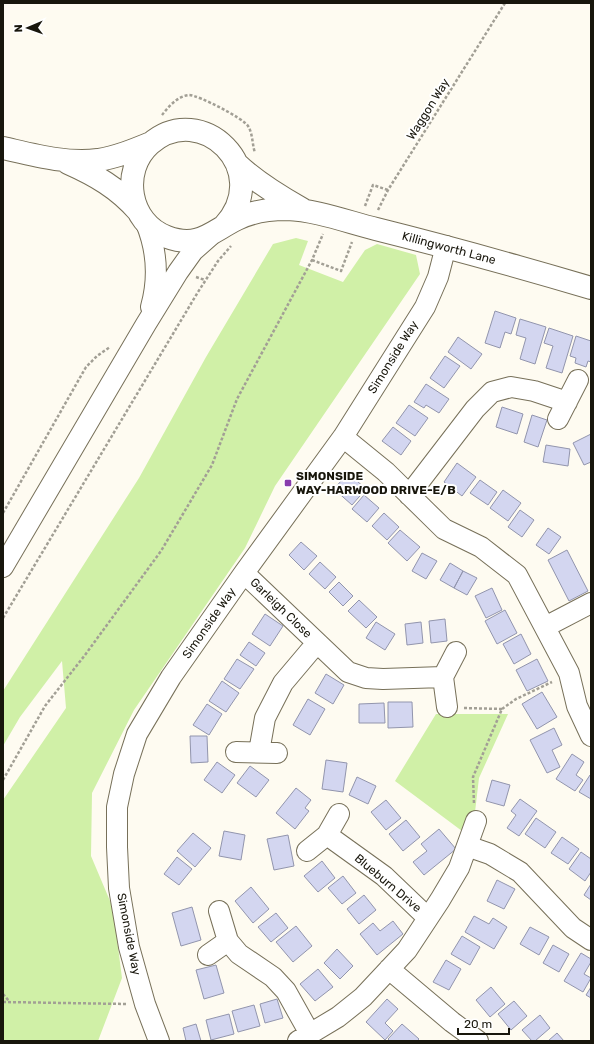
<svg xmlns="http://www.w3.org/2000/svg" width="594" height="1044" viewBox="0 0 594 1044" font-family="Rubik,sans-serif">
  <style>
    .green { fill: #d0f0a7 }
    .building { fill: #d3d6f0; stroke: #9295ad }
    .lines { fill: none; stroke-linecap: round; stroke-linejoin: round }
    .minor-casing { stroke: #777059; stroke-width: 22 }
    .major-casing { stroke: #777059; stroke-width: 24 }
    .path { stroke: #a29f95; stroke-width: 2.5; stroke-dasharray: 3 2; stroke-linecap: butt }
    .minor { stroke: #fff; stroke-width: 20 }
    .major { stroke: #fff; stroke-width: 22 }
    .poi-dot { fill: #893cad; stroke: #fff; stroke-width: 1.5 }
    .labels { text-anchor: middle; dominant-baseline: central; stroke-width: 4; stroke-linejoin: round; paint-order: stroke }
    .street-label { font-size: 12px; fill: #18160c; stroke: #fff }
    .poi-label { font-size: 12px; font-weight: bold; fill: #18160c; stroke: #fff; text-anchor: start }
  </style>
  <rect width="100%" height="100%" fill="#fefbf1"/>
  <path class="green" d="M296,238L308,241L299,265L343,282L365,250L377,244L416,255L420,274L275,486L245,548L134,710L92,793L91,856L113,908L122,978L98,1041H3V800L66,708L62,661L20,717L3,746V691L139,478L206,357L273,244Z
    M436,714H508L479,778L475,812L462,831L395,781Z"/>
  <path class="building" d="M495,311L516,318L511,334L505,332L500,348L485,343Z
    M520,319L546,327L535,364L520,359L526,338L516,335Z
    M549,328L573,336L562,373L546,368L553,346L544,343Z
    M576,336L591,341V362L588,361L586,367L575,363L576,358L570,356Z
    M458,337L482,354L471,369L448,352Z
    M445,356L460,366L444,388L430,378Z
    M426,384L449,399L439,413L426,405L424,408L414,402Z
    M409,405L428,418L415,436L396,423Z
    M502,407L523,414L517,434L496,427Z
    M532,415L547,420L538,447L524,442Z
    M393,427L411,441L401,455L382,441Z
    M591,434V462L584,465L573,443Z
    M546,445L570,449L568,466L543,462Z
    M457,463L476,477L462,496L444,482Z
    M348,473L366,489L352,505L334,489Z
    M480,480L497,492L488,505L470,493Z
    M503,490L521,503L508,521L490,508Z
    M364,495L379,508L367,522L352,509Z
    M520,510L534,520L522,537L508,527Z
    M384,513L399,527L387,540L372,526Z
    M548,528L561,537L549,554L536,545Z
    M400,530L420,547L407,561L388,543Z
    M301,542L317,556L304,570L289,555Z
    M567,550L588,591L569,601L548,560Z
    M422,553L437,561L426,579L412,571Z
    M320,562L336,577L325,589L309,574Z
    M450,563L463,571L454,588L440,580Z
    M463,571L477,578L467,595L454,588Z
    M339,582L353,596L343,606L329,592Z
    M492,588L502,610L486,618L475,596Z
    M359,600L377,617L366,628L348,611Z
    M505,610L517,633L497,644L485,621Z
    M265,614L283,626L270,646L252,634Z
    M445,619L447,641L431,643L429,621Z
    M376,622L395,634L385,650L366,638Z
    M421,622L423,643L407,645L405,624Z
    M521,634L531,654L514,664L503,644Z
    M249,642L265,653L256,666L240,655Z
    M237,659L254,669L240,689L224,679Z
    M537,659L548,681L527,691L516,670Z
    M326,674L344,685L333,704L315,693Z
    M222,681L239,693L226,712L209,701Z
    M542,692L557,717L537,729L522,704Z
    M308,699L325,709L310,735L293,725Z
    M388,702H412L413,727L388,728Z
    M384,703L385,723H359V704Z
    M207,704L222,714L209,735L193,725Z
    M554,728L562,745L552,750L560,767L547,773L530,740Z
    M190,736H207L208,762L191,763Z
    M572,754L584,762L576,775L583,780L575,791L556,779Z
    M326,760L347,763L343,792L322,789Z
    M217,762L235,775L222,793L204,780Z
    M250,766L269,780L256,797L237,783Z
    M590,775L591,776V799L579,792Z
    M357,777L376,786L368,804L349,795Z
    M492,780L510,785L504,806L486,801Z
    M296,788L311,800L305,808L309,811L295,829L276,813Z
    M520,799L537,811L519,836L507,828L516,815L511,811Z
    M386,800L401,818L386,830L371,812Z
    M536,818L556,832L545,848L525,834Z
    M406,820L420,837L403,851L389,834Z
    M439,829L456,849L424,875L413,862L427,851L421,844Z
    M224,831L245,835L241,860L219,856Z
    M193,833L211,848L195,867L177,851Z
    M288,835L294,866L274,870L267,839Z
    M562,837L579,849L568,864L551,853Z
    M581,852L591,859V872L585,881L569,869Z
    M177,857L192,869L179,885L164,874Z
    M322,861L335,878L318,892L304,876Z
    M343,876L356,893L342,904L328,888Z
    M497,880L515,889L504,909L487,901Z
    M591,884V900L584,895Z
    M251,887L269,909L253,923L235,901Z
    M364,895L376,910L359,924L347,909Z
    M192,907L201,940L181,946L172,913Z
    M276,913L288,928L271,942L258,927Z
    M474,916L489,924L493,918L507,927L494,949L465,932Z
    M393,921L403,934L377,955L360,934L373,923L380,931Z
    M296,926L312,946L293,962L276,942Z
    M530,927L549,937L539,955L520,944Z
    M462,936L480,947L470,965L451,954Z
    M553,945L569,954L559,972L543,963Z
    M337,949L353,966L340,979L324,963Z
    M581,953L591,959V962L584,974L591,978L583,992L564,981Z
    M446,960L461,969L449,990L433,982Z
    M216,965L224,993L204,999L196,970Z
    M318,969L333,987L315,1001L300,984Z
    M491,987L505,1004L490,1017L476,1000Z
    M591,987V998L586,995Z
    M277,999L283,1018L265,1023L260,1004Z
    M387,999L398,1009L385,1023L393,1031L385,1040L366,1022Z
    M514,1001L527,1016L511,1030L498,1014Z
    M254,1005L260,1026L238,1032L232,1011Z
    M229,1014L234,1034L211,1040L206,1020Z
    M540,1015L550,1028L535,1041H532L522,1030Z
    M196,1024L201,1041H186L183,1028Z
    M402,1024L419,1039L417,1041H390L388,1039Z
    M557,1033L564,1041H548Z"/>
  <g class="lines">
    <g class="minor-casing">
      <path id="minor" d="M146,223C157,250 159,278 151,307
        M558,419L578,380
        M343,437L386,472L444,529L481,547L517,575L569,673L577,706L591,736
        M409,495L475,409L492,392L511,387L534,391L567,402
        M3,567L146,324L178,272L193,251L210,236
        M244,573L348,672L366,678L383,679L443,677
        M545,627L591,603
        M447,707L443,677L456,652
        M236,752L277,753
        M259,752L265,718L283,683L310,651L318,644
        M327,835L384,876L428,918
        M467,846L490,854L520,872L573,928L591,940
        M307,851L327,835L339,814
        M219,911L228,941L239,954L273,977L286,991L310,1034
        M208,955L228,941
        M389,969L452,1022L478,1041
        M159,1041L145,1004L129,947L119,888L117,847V807L124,774L137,734L171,677L244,573L343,437L425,307L438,277L446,246
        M298,1041L338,1017L363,997L407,950L440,900L459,868L476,821"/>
    </g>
    <g class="major-casing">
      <path id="major" d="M3,148C34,155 66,164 98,160C117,157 134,150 151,143
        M68,163C95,175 118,188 138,211
        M237,164C256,182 279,196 302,209
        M224,226C275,170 201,99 150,144C120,171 129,223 167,237C199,249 212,231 237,219C253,211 271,209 287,209C316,210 348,222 376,229C448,247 520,267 591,288"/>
    </g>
    <path class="path" d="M162,115C169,106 178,96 189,95C198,95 243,118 248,126C253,134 252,144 255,153
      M365,206L373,185L388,190
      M378,210L388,190L505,3
      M312,260L341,271L352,242
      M196,277L205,280
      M3,513L86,367L97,356L110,347
      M3,618L198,292L218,261L231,246
      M464,708L502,709L473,777L474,804
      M502,709L516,699L552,682
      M3,780L45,706L85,655L161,551L212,465L237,399L312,260L323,234
      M3,994L9,1001
      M3,1002L126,1004"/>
    <use href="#minor" class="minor"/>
    <use href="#major" class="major"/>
  </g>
  <rect class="poi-dot" x="284" y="479" width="8" height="8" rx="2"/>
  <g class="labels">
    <g class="street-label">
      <text transform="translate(428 109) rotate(-58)">Waggon Way</text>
      <text transform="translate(449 248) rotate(15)">Killingworth Lane</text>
      <text transform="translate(393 357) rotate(-58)">Simonside Way</text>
      <text transform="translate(281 608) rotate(44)">Garleigh Close</text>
      <text transform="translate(209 623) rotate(-55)">Simonside Way</text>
      <text transform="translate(388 883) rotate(40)">Blueburn Drive</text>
      <text transform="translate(129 934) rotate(79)">Simonside Way</text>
    </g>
    <g class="poi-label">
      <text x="296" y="476">SIMONSIDE<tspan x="296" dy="14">WAY-HARWOOD DRIVE-E/B</tspan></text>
    </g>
  </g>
  <rect width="594" height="1044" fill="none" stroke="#18160c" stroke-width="8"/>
  <g transform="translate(28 28) rotate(268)" stroke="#ffffff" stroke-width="3" paint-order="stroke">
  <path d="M0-3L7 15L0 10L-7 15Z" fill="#18160c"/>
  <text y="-6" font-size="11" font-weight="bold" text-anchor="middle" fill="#18160c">N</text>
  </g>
  <path d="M458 1028v6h51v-6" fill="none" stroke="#18160c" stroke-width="2"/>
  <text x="464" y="1028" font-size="12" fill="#18160c" stroke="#ffffff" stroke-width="3" paint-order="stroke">20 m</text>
</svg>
